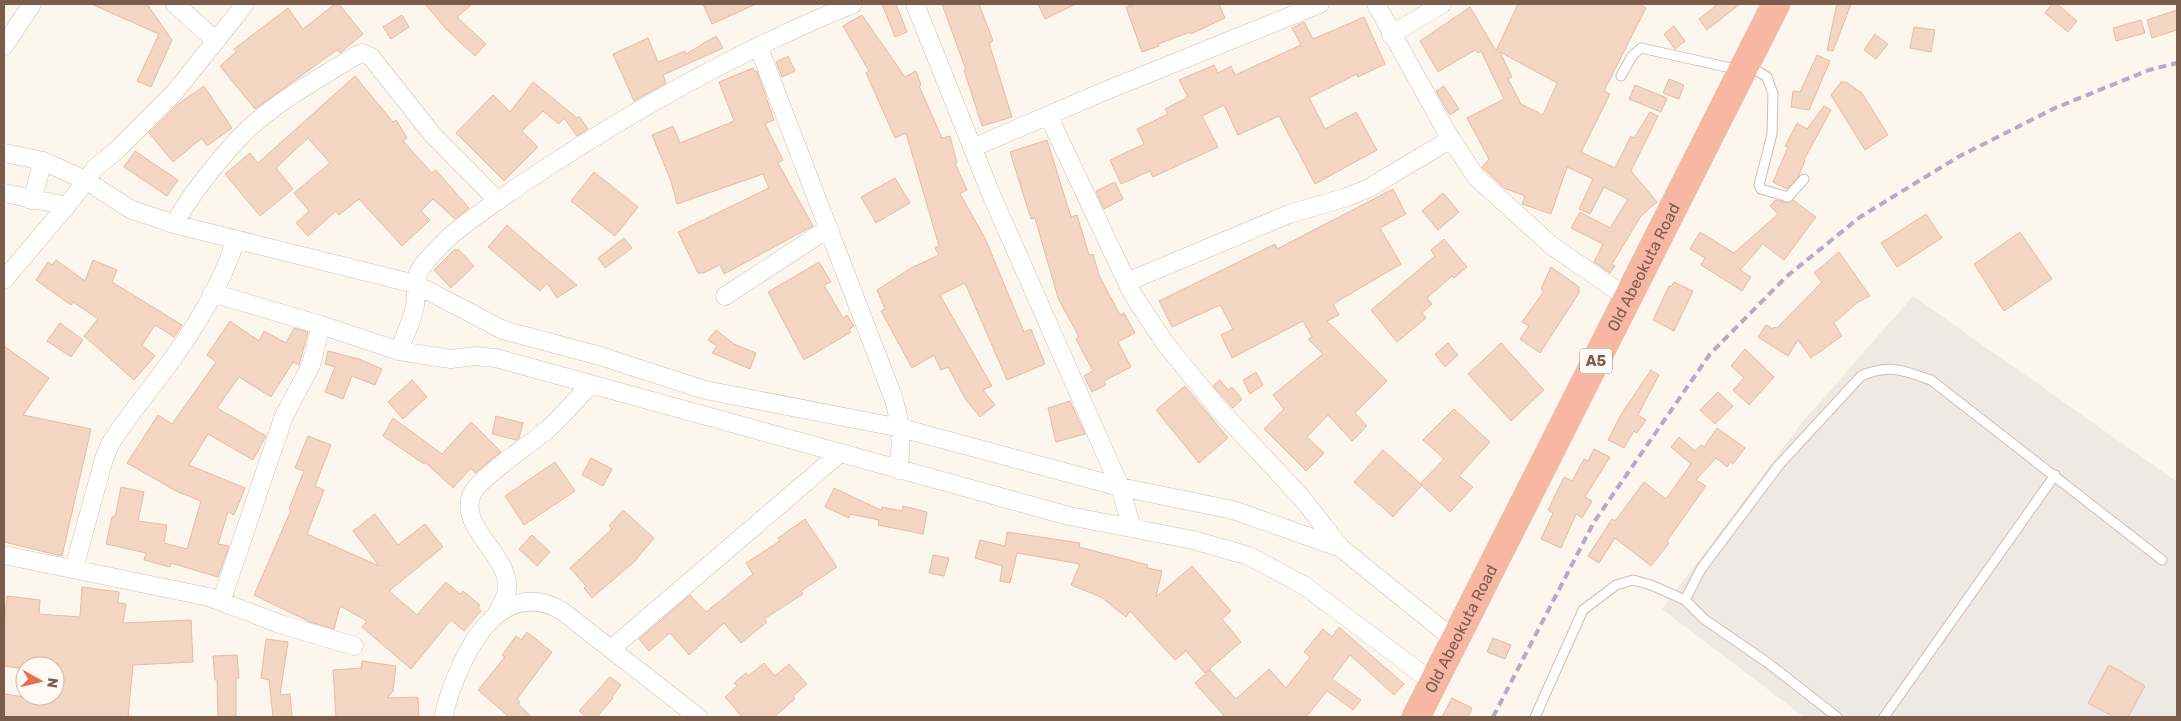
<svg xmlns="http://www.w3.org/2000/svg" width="2181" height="721" viewBox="0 0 2181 721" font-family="Rubik,sans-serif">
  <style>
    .industrial { fill: #efe9e4 }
    .building { fill: #f3d5c3; stroke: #e6bba3; fill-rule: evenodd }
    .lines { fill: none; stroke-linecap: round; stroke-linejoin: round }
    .lane-casing { stroke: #d1beb0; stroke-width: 11 }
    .street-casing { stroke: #d1beb0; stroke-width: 19 }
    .highway-casing { stroke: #dad1cd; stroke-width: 29 }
    .lane { stroke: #fff; stroke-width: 9 }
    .street { stroke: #fff; stroke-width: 18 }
    .highway { stroke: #f7b7a3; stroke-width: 28 }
    .rail { stroke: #b9a8c9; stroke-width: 4; stroke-dasharray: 8 5; stroke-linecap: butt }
    .labels { text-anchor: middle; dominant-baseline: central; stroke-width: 4; stroke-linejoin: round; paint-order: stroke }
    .shield { fill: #fffaf3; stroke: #a28b7f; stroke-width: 1 }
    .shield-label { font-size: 15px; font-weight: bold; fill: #7a5c4d }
    .street-label { font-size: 16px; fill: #7a5c4d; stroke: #fffaf3 }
  </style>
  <rect width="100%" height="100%" fill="#fdf6ec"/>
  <path class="industrial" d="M1913,296L2177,482V717H1804L1662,609L1800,425Z"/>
  <path class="building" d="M91,4H147L172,40L151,87L137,81L159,34Z
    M335,4H339L363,34L340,53L337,50L255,109L220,66L236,52L234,49L288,8L303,29Z
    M425,4H472L457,17L486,44L475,56L446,29Z
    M703,4H756L712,24Z
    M882,4H896L907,32L895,37Z
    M942,4H979L993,41L989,43L1012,117L982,126L964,70H966Z
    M1038,4H1076L1045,19Z
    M1135,4H1219L1225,18L1191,34L1190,32L1158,44L1159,46L1142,52L1126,7Z
    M1518,4H1639L1646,8L1604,91L1610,94L1581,152L1615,168L1631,136L1634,138L1650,112L1658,116L1631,171L1657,202L1641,216L1612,264L1615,266L1610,273L1594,262L1603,244L1571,228L1580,212L1610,228L1628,199L1604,187L1590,214L1579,209L1593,179L1567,167L1551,214L1522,204L1525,196L1504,188L1482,167L1489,159L1467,118L1504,99L1481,51L1478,53L1475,50L1438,72L1420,41L1470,7L1496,51ZM1500,52L1557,83L1543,115L1521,104L1508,79L1512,77Z
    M1718,4H1740L1707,30L1699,19Z
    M1837,4H1851L1833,51L1827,50Z
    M2052,4H2057L2077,21L2068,32L2045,13Z
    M2177,10V30L2152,38L2147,20Z
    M402,15L409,27L391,39L383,27Z
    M862,15L905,77L916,71L921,85L919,86L942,138L950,136L957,163H955L967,190L960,194L985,238L1024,332L1031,329L1045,364L1007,380L965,283L940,295L992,386L983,390L995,405L980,417L966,400L948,367L941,370L934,355L912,368L881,311L885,309L877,290L911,268L939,255L935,248L939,246L906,133L895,138L866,73L869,71L843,26Z
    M1364,17L1385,64L1358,77L1357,74L1309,98L1325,129L1356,112L1377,150L1315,184L1279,116L1238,135L1224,105L1202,116L1218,147L1153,177L1150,171L1121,184L1110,160L1144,144L1137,129L1168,114L1165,109L1188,97L1179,80L1214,65L1218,73L1231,66L1235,75L1301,45L1292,28L1304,22L1313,39Z
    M2141,20L2145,33L2116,41L2113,28Z
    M1674,26L1685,41L1675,49L1664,34Z
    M1914,27L1935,30L1931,52L1910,48Z
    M1875,34L1888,44L1876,59L1864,50Z
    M716,36L723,48L663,75L666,83L634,101L613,54L648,38L658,62L685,51L686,54Z
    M1817,55L1830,61L1809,110L1791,107L1793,91L1800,92Z
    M788,56L795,71L782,77L776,62Z
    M753,68L755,72L757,71L774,120L765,124L783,160L778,163L813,226L724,274L720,265L703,273H698L678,232L769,188L763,174L677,204L671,181L652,135L673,126L680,143L734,121L719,82Z
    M355,76L393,122L396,120L407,138L403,141L432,173L436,170L469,208L455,219L433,199L421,211L430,220L402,246L359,199L339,215L336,211L308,236L296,223L309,211L294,193L330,163L308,138L276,168L293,189L260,216L225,174L250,153L258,163Z
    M1669,79L1684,85L1679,99L1663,93Z
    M533,82L577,118L579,116L588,129L577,136L564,118L559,124L543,111L522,131L538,147L504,181L456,133L493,95L510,112Z
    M1841,82H1846L1862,93L1888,135L1865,150L1831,95Z
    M1635,85L1667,98L1661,112L1629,99Z
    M204,86L232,128L207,146L202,138L173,162L149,133L178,104Z
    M1444,86L1459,109L1450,115L1436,91Z
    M1824,106L1831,110L1804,160L1805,161L1798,177L1787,189L1773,182L1788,147L1785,146L1797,123L1807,129Z
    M1047,140L1071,217L1077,215L1089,255L1093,254L1099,275L1120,315L1124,313L1135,333L1118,342L1131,367L1104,381L1106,385L1092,392L1084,376L1093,371L1076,339L1079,337L1058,298L1035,218L1031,219L1010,152Z
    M135,151L178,180L167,196L124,167Z
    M594,172L638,207L615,236L571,201Z
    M895,178L910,203L876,223L861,197Z
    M1115,182L1123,199L1104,209L1096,191Z
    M1393,189L1406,214L1380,228L1401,264L1333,304L1339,315L1327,321L1387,381L1355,413L1367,426L1352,441L1328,415L1307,437L1324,453L1306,471L1264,429L1284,409L1273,395L1323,354L1308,339L1312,337L1303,321L1232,358L1221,335L1233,329L1220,305L1172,327L1159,301L1275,244L1277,249Z
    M1443,193L1459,212L1438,230L1422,211Z
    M1775,200L1787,203L1793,200L1816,217L1784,260L1763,244L1740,270L1751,277L1742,291L1701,265L1705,258L1690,249L1700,232L1734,253L1778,214L1770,206Z
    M1926,214L1942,238L1897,267L1881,243Z
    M507,225L533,248L577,285L557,298L547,283L540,291L488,247Z
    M2020,232L2052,279L2004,311L1974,264Z
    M624,238L632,248L605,268L598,258Z
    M1444,239L1467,267L1454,278L1452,276L1427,298L1432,304L1422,313L1426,318L1397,342L1371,310L1435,256L1431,250Z
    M454,250H459L474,266L451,288L434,270Z
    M1839,252L1870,296L1858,302L1834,323L1842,336L1811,358L1798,340L1788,356L1758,337L1766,325L1773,329L1774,327L1777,328L1822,282L1814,273Z
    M56,260L85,281L93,260L117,270L112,282L182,325L174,337L155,325L142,345L155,356L134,380L84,336L98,319L73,302L71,305L36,280L48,262L52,265Z
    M819,262L831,282L824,285L843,318L847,315L854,326L849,329L851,332L804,360L768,292Z
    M1551,267L1579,287V293L1540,353L1520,339L1529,326L1522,322L1544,291L1541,289Z
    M1674,282L1693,291L1674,331L1653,320L1669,286L1671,287Z
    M230,321L259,341L264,331L286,343L294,328L308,332L299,365L293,362L271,397L239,377L217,408L266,436L253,460L208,434L189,465L245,488L234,515L228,512L218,544L229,546L218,577L171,563L170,567L144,560L146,553L106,544L112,517H115L121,487L144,492L138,521L167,525L164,543L187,549L201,501L178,492L127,463L158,415L172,424L216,362L207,355Z
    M60,323L83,340L71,357L47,341Z
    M716,330L734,344L756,353L750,369L712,353L717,346L708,340Z
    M1448,343L1458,355L1445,367L1435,354Z
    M1501,343L1544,390L1511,421L1468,374Z
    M4,346L49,378L23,415L91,429L62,556L4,542Z
    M1745,349L1774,377L1749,405L1733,390L1744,378L1731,366Z
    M328,351L359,359L382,369L375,385L352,376L343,399L325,392L335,367L325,364Z
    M1651,370L1659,375L1638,415L1646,420L1637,433L1634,431L1624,448L1608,440L1622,413Z
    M1256,372L1263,385L1250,394L1243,380Z
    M412,380L427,397L403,419L388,402Z
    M1220,380L1228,390L1232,387L1242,399L1233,408L1213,386Z
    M1185,386L1228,438L1199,463L1156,410Z
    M1718,392L1733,406L1715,424L1700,410Z
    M1070,401L1085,434L1056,442L1048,408Z
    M1454,409L1490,442L1459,476L1473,487L1450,512L1420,484L1444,459L1423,440Z
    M496,416L523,423L519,438L516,440L492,434Z
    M393,418L442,454L471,422L501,452L475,473L471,468L453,488L425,462L424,464L383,436Z
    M1717,428L1745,448L1733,464L1730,462L1727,467L1716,458L1696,480L1706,486L1667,541L1669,543L1651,566L1615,538L1599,563L1588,556L1612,519L1615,521L1644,482L1666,499L1691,464L1671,447L1679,437L1695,451L1701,445L1704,447Z
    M308,436L331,445L315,486L324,490L307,534L379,566L353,531L375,514L398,545L425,524L443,547L389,591L417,615L446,582L460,594L463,591L480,605L478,608L481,611L464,631L451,620L411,669L362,627L367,621L340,606L334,629L310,622L254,595L291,510L289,509L304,471L295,468Z
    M1594,449L1610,457L1585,497L1592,501L1582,518L1576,514L1561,548L1541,539L1553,513L1548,510L1564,477L1572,481L1584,459L1588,461Z
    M1383,450L1422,485L1393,517L1354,482Z
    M591,458L612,469L603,486L582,475Z
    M555,462L575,491L524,525L505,496Z
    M834,488L881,510L882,507L902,511L903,506L927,512L923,534L878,525L879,520L850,514L849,518L825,507Z
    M623,510L654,538L634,562L592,598L584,588L586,586L570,568L612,529L609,526Z
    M805,519L837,567L801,591L803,594L764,619L767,622L741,643L724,623L689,655L670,633L649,651L639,639L690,595L706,612L753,574L746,563L780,541L778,538Z
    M1007,532L1080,543L1079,547L1148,565L1147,568L1162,571L1156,597L1192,566L1231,611L1222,619L1241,642L1205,673L1186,651L1175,660L1130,611L1126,617L1101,597L1071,585L1080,564L1017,553L1010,583L1000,581L1002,566L975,558L980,540L1005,546Z
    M532,535L550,552L537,566L519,549Z
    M933,555L949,558L944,576L929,573Z
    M82,587L119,592L118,603L126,604L123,623L191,620L193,662L133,665L128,717H4V694L33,698L34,696H55V666H25V669L4,666V627L7,596L40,600L39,614L80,617Z
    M1339,627L1404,684L1394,695L1350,655L1332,679L1361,700L1353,710L1327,691L1306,717H1225L1195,683L1210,670L1236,699L1269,669L1286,688L1310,657L1304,652L1323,629L1332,637Z
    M527,632L552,652L517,699L520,702L518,704L532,717H509L478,690L505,657L502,655L516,636L521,640Z
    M1493,638L1511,645L1505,659L1487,652Z
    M266,639L288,642L280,695L290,694L292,717H273L269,680L261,678Z
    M237,655L239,678L236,679V716L218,717L217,680H215L213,656Z
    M362,661L396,666L393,691L387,698L418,697L419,717H336L333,670L361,668Z
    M764,663L775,676L789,664L807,684L793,696L795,699L774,717H742L725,697L737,686L734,683L746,673L748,676Z
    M2109,665L2145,686L2128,717H2114L2088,703Z
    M610,677L621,685L612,697L613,698L597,717H586L579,711Z
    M1452,698L1472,708L1468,717H1442Z"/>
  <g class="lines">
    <g class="lane-casing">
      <path id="lane" d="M1748,65L1767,77L1773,94L1772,134L1759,185L1761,189L1788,197L1804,179
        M1621,76L1632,56L1641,48L1740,70
        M1685,600L1701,569L1779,465L1861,376C1889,364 1903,370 1931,380L2162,560
        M1535,717L1583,610L1616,585L1633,580L1651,585L1685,600L1704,619L1768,663L1837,717
        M1884,717L2055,475"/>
    </g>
    <g class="street-casing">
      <path id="street" d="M175,4L216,41
        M915,4L991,194L1120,487L1132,528
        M1376,4L1446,131L1476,177L1552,246L1628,298
        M1391,35L1442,4
        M4,46L32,4
        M759,48L893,397C901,422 903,444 898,470
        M1048,115L1133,295L1165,343L1217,407L1301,497L1341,548L1456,641
        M972,148L1105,91L1320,4
        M4,153L43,161L85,180L130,209L174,224L415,284L503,330L600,356L705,390L901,428L1120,487L1233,510L1341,548
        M4,193L67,206
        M32,200L43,161
        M174,224C192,193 215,164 239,138C270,105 317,80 355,56L363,53L371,57L432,134L498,201
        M4,280L73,198L95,168L118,149L174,93L245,4
        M1127,282L1289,214L1347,197L1369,188L1451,139
        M212,293L321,325L399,351L451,359L474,356L496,358L1069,516L1193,540L1249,556L1305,586L1435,684
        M725,296L829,228
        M399,351C404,336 413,320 415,305C417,292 413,280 421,268C444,235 487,208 519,186C624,115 736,52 853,4
        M4,555L209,597L280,624L354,646
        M74,568L104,459L110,444C131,411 158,381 180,348C203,315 224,277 236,239
        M221,602L284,416L311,365L321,325
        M497,614C501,606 506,598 507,589C510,554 455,526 473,492C483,475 531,444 549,428C564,414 577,399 591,384
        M611,649L839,454
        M443,717C456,666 495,571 562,611L698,717"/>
    </g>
    <g class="highway-casing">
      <g id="highway">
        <path id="s1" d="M1416,717L1776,4"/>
      </g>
    </g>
    <use href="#lane" class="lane"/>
    <use href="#street" class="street"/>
    <use href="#highway" class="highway"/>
    <path class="rail" d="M1493,717L1594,522L1710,354L1786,277L1860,217L1958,157L2055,108L2149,70L2177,63"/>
  </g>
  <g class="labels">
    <rect class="shield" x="1580" y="348.5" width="32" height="25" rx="4"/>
    <g class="shield-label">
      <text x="1596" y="361">A5</text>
    </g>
    <g class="street-label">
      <text stroke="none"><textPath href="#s1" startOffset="504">Old Abeokuta Road</textPath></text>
      <text stroke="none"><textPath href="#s1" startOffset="99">Old Abeokuta Road</textPath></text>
    </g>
  </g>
  <rect width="2181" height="721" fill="none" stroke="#7a5c4d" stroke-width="10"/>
  <g transform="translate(40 681) rotate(98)"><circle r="24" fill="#fffaf3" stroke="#cabbb1"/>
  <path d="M0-4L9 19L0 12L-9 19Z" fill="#e76f51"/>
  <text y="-8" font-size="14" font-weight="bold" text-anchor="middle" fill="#7a5c4d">N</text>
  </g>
</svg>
